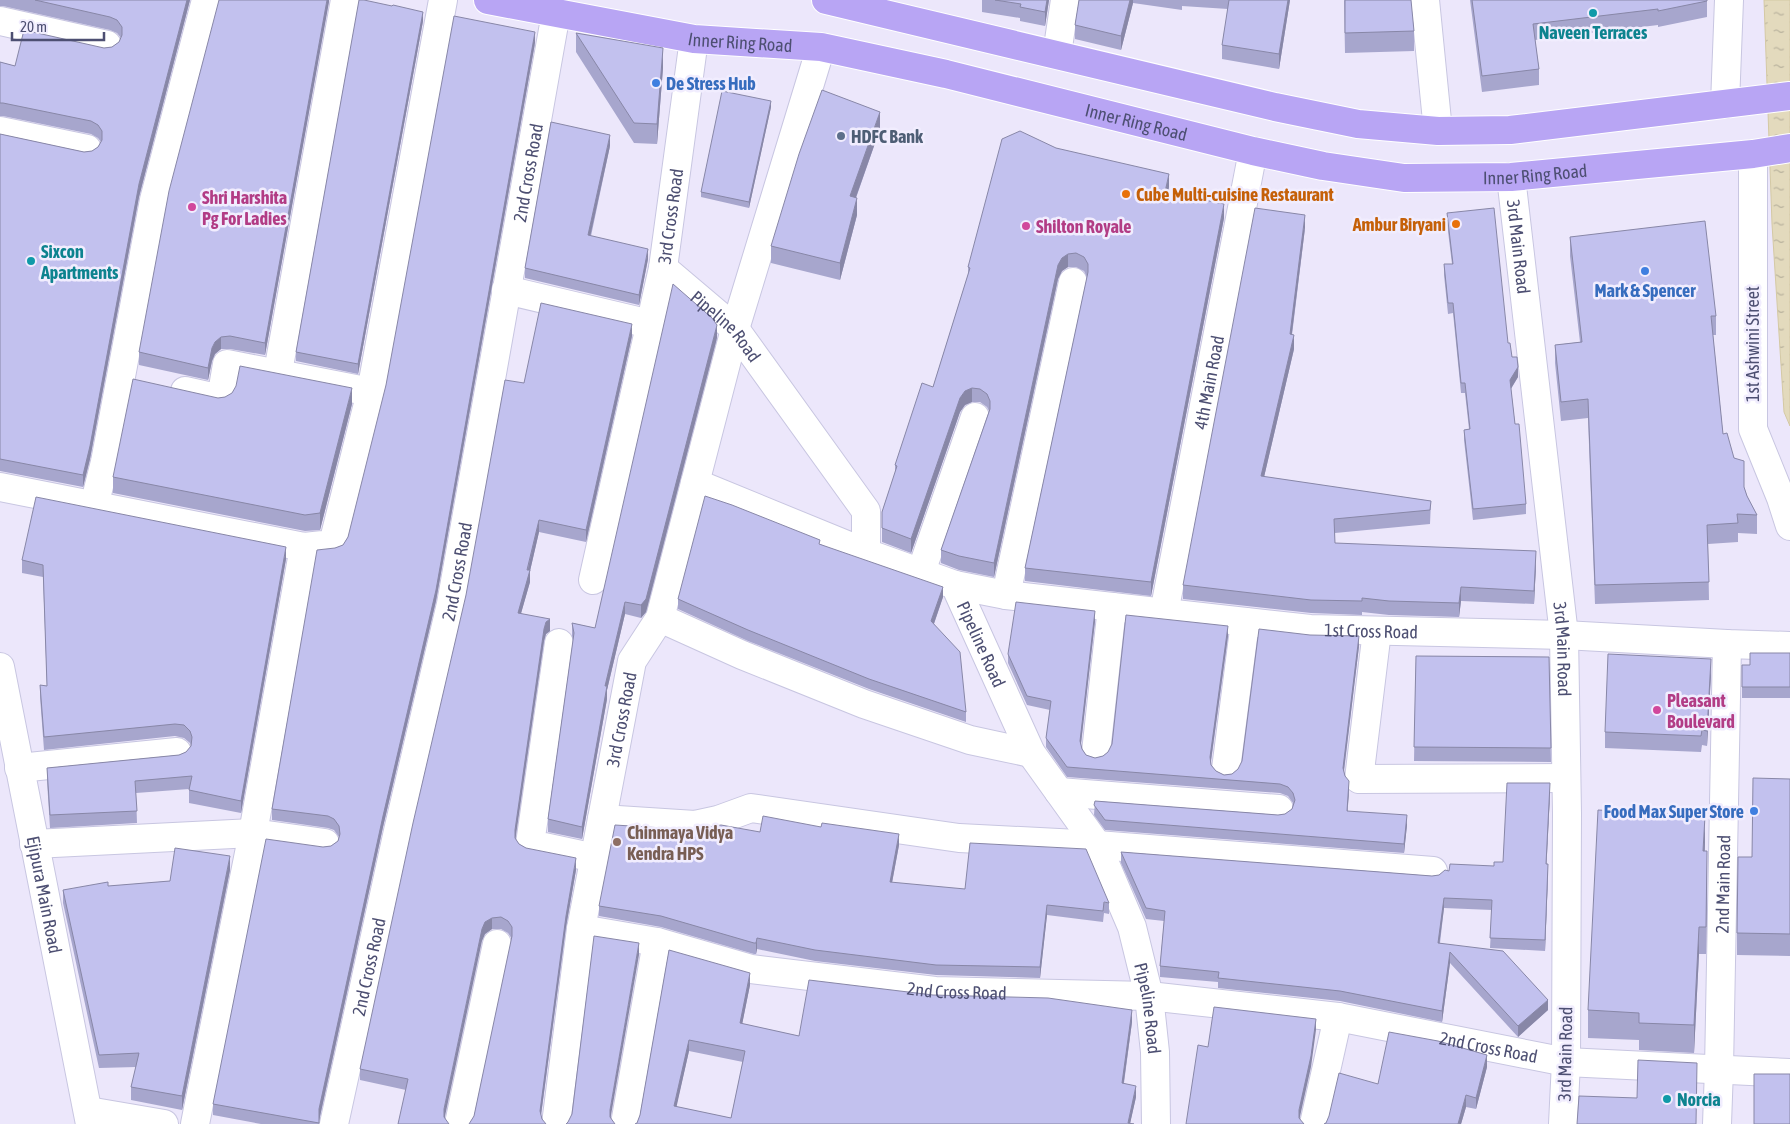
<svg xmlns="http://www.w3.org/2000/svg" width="1790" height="1124" viewBox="0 0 1790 1124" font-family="'Asap Condensed',sans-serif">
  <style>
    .water { fill: url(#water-ripples); stroke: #d4c9a4 }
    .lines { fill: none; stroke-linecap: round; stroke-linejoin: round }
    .minor-casing { stroke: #c8c6e1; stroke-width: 30 }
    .tertiary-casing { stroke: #c8c6e1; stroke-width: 30 }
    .primary-casing { stroke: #fff; stroke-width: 30 }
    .minor { stroke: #fff; stroke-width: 28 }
    .tertiary { stroke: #fff; stroke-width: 28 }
    .primary { stroke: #b8a5f4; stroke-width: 28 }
    .wall { fill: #a7a6cd; fill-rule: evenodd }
    .shaded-wall { fill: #8887a7 }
    .building { fill: #c2c1ee; stroke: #8887a7; fill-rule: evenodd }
    .culture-dot { fill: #0f9aa8; stroke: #f1edfe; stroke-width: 2 }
    .shop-dot { fill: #3f7fe0; stroke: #f1edfe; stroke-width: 2 }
    .service-dot { fill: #5c6f8a; stroke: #f1edfe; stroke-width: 2 }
    .food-dot { fill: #e8710a; stroke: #f1edfe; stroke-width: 2 }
    .hotel-dot { fill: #d1479c; stroke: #f1edfe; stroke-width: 2 }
    .education-dot { fill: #8d6e63; stroke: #f1edfe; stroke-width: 2 }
    .labels { text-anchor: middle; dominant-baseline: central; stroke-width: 5; stroke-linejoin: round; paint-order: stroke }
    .culture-label { font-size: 18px; font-weight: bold; fill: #0d838f; stroke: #f1edfe; text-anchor: start }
    .street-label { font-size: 18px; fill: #4d4f72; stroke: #f1edfe }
    .shop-label { font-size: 18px; font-weight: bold; fill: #366cbe; stroke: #f1edfe; text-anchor: start }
    .service-label { font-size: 18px; font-weight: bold; fill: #4e5e75; stroke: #f1edfe; text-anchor: start }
    .food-label { font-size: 18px; font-weight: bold; fill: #c56008; stroke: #f1edfe; text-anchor: start }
    .hotel-label { font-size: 18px; font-weight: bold; fill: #b23c85; stroke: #f1edfe; text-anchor: start }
    .education-label { font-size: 18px; font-weight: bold; fill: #785e54; stroke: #f1edfe; text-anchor: start }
  </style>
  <defs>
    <pattern id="water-ripples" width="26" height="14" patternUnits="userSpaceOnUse" patternTransform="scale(1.25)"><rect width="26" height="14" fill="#e3dabd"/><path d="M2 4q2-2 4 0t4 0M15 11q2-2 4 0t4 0" fill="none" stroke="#bab39e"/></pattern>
  </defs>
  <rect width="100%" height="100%" fill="#ece7fb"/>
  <path class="water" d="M1764,0H1790V426L1784,412L1772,224Z"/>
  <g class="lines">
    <g class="minor-casing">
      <g id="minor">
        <path d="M1425,0L1438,131"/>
        <path d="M0,21L107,45"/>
        <path d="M1057,54L1065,0"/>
        <path d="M1725,104L1729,0"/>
        <path d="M0,131L87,149"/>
        <path d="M1753,154V429L1781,498L1790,526"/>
        <path id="s1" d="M1511,177L1564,635L1567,813L1566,1062L1563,1124"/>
        <path id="s2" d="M663,268L735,329L866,511V553L955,585L1031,753L1097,845L1132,927L1149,996L1155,1052L1156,1124"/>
        <path d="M506,290L650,324"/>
        <path d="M278,372L345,0"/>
        <path d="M185,391L221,399L227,364L371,392"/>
        <path d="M695,483L866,553"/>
        <path d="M0,487L304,547L333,544L371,392L443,0"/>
        <path d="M94,506L105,462L154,200L206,0"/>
        <path d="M921,572L975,417"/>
        <path id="s3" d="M593,580L663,268L694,39"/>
        <path id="s4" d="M955,585L1006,595L1310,629L1564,635L1727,644L1790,646"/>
        <path d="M1006,595L1073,282"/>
        <path id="s5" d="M1164,613L1253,151"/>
        <path d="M660,618L742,655L864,704L970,740L1031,753"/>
        <path d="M1377,631L1359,779L1566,778"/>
        <path d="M559,643L530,844L595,858"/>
        <path d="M1096,752L1112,607"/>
        <path d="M19,768L177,752"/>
        <path d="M1226,769L1245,622"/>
        <path d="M1059,792L1279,809"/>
        <path d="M602,819L695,825L718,820L751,808L959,838L1097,845L1433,871"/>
        <path d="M34,844L253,833L325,843"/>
        <path id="s6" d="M581,929L657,942L751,969L935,991L1149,996L1338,1017L1566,1062L1790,1073"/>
        <path d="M88,1111L164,1124"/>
        <path d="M195,1124L253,833L304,547"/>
        <path id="s7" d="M334,1124L398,831L451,604L556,13"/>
        <path d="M459,1124L497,944"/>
        <path id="s8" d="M556,1124L581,929L632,661L660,618L735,329L821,47"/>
        <path d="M625,1124L657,942"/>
        <path d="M1314,1124L1338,1017"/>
        <path id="s9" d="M1717,1124L1719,1069L1727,644"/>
      </g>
    </g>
    <g class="tertiary-casing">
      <g id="tertiary">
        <path id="s10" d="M0,667L90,1124"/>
      </g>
    </g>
    <g class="primary-casing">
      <g id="primary">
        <path id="s11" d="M488,0L694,39L821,47L946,74L1253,151L1323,166L1404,178L1511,177L1753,154L1790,148"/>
        <path d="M826,0L1275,107L1358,124L1438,131L1510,130L1790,96"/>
      </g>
    </g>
    <use href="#minor" class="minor"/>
    <use href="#tertiary" class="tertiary"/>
    <use href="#primary" class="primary"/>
  </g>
  <path class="wall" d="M0,0H190L139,197L90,459L83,487L0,471V134L84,152L92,151L98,147L101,142L98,138L91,134L3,116H0V62L15,66L104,48L112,47L119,42L121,38L117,33L110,30L3,6H0Z
    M329,0L265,355L230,349H221L215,354L212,361L208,380L139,365V352Z
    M982,0H1049L1045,26L1020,21V18L982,12Z
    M1079,0H1290L1279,69L1222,59V45L1228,9L1182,6V10L1133,3L1121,50L1075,39V25Z
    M1344,0L1414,31V51L1345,53Z
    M1470,0H1707V17L1658,27V25L1535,40L1539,69V85L1482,92Z
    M392,6L423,21L358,374L296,361V352Z
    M576,33L663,68L657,144L634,143L576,52Z
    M535,43L436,601L383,827L319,1121V1124H261L213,1115V1104L323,847L331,846L338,841L339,837L334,830L328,828L272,820V809L335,548L343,545L348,537Z
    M771,107L749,208L701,197V192Z
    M880,129L856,198L857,215L840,280L771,263V246Z
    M610,146L591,236L648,259L639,305L525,278V268Z
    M1056,148L1169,187L1168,192L1224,218L1151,596L1025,581V568L1087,277L1084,271L1076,267H1068L1062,271L1058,279L994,577L959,570L941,563V550L989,411L987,407L980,402H972L965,405L960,412L911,553L882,542V512L895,473V465L933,387L968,275V267Z
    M1447,213L1508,343L1512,357L1518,377L1511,389L1515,424L1526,504V514L1473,520L1464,440V430L1469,429L1465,393H1461L1453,313L1448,314L1444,275V264H1452L1447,223Z
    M1305,228L1292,335L1294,349L1264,477L1431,501L1430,524L1335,533V543L1536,565L1534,604L1461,601L1459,617L1389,615L1362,612V615L1311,613L1183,599V585Z
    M1570,237L1716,316V335H1713L1723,434L1734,458L1747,496L1757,515V534L1738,533V542L1708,544L1709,600L1595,604L1588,418L1561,421L1555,363V345L1580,342L1570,256Z
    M632,336L586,542L539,532L530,571V582L521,613L550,631L546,634L544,641L515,838L519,844L526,848L576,870L566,927L541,1116L542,1119L470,1123L474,1116L512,939L508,933L501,929H492L485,934L406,1090L360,1080V1069L524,383Z
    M717,338L646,612L641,618L625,614L607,690V699L582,839L548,832V819L573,640L572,636V623L595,628Z
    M225,397L352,404L320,530L305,531L113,493V477L218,398Z
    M820,544L943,597L934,624L966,712V722L869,689L748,641L678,609V599Z
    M286,559L241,813L189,803V789L136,793L137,823L50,828L47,781V768L179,755L186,752L191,746L190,743L184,738L175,736L44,750L40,697V685L47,686L43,577L22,573V560Z
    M1095,621L1081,745L1082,749L1086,755L1095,758L1103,756L1108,752L1228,636L1211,762V765L1216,771L1224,775L1232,774L1238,769L1359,646L1344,772L1349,791L1347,811L1407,825L1404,853L1105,830L1094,815L1095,801L1278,815L1285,814L1292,809L1293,803L1288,796L1280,793L1067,777L1046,747V738L1050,710L1027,705L1008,663V654Z
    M1790,653V698H1742V665H1750Z
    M1416,656L1549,657L1551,762L1414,761Z
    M1711,674L1707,746L1702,745L1701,752L1605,748V732Z
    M1790,779V956L1737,955V933L1752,857Z
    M1550,794L1546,864L1548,875L1545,951L1490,948L1492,910L1444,908L1440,943L1548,1010L1518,1037L1450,963L1442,1022L1340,1001L1218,988V982L1160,977V966L1164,921L1146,919L1121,863V852L1432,876L1439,875L1449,871L1494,866L1503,862Z
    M694,830L760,832L899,845L892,883L1109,903V914L1104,913L1103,922L1047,915L1040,978L936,975L815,961L757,949L756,954H754L661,927L599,916V906Z
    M1705,843V851L1707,878L1706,954H1699L1694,1053L1639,1050V1040L1588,1038V1010Z
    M230,870L182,1110L131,1100V1087L136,1067L99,1068L63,903V890L170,881Z
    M669,950L750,985L742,1024L799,1036L1132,1022L1124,1083L1136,1097L1130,1123H637L640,1115ZM689,1051L743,1062L731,1118L676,1107Z
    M1487,1067L1476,1109L1466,1107L1461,1124H1324L1378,1084Z"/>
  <path class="shaded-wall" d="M187,0H190L139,197L90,459L83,487V475L139,184Z
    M327,0H329V2L265,355V343Z
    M1047,0H1049L1045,26V12Z
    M1130,0H1133V3L1121,50V36Z
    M1288,0H1290L1279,69V54Z
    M423,12V21L358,374V364Z
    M535,32V43L436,601L383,827L319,1121V1109Z
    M663,48V68L657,144V124Z
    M771,101V107L749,208V202Z
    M880,112V129L850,214V196Z
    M610,135V146L588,246V235Z
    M1169,174V187L1165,205V192Z
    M857,198V215L840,280V263Z
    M1224,204V218L1151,596V582Z
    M1305,215V228L1290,348V334Z
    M648,249V259L639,305V295Z
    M1068,254V267L1062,271L1058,279L994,577V563L1058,265L1062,258Z
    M632,324V336L586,542V530Z
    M717,325V338L646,612L641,618V605Z
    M1294,335V349L1261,490V476Z
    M221,337V349L215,354L212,361L208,380V368L212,348L215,342Z
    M1518,367V377L1510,390V380Z
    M352,388V404L320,530V513Z
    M972,388V402L965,405L960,412L911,553V539L960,398L965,391Z
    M539,520V532L530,571V582L518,624V613Z
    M286,547V559L241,813V801Z
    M1536,551V565L1534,604V591Z
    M943,587V597L931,632V621Z
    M1461,587V601L1459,617V603Z
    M625,602V614L607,690V699L582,839V827L605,686Z
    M1095,611V621L1080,751V741Z
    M550,619V631L546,634L544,641L515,842V830L544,629L546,622Z
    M1228,626V636L1210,767V757Z
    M1359,636V646L1343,777V768Z
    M1711,659V674L1707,746V731Z
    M1349,781V791L1347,820V811Z
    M1550,783V794L1546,875V864Z
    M1407,815V825L1404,853V844Z
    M1705,816V843L1703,878V851Z
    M899,834V845L890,893V882Z
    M1707,851V878L1706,954V927Z
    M230,856V870L182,1110V1096Z
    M576,858V870L566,927L540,1122V1111L566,916Z
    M1548,864V875L1545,951V940Z
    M1444,898V908L1438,953V943Z
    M1047,905V915L1040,978V967Z
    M492,918V929L485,934L482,941L444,1121V1109L482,929L485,922Z
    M1699,927V954L1694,1053V1025Z
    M757,938V949L756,954V943Z
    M639,943V955L610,1121V1110Z
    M1450,952V963L1442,1022V1011Z
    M750,973V985L740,1035V1023Z
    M1548,1000V1010L1518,1037V1026Z
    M1132,1010V1022L1122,1095V1083Z
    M1316,1019V1030L1311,1067L1299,1121V1110Z
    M689,1040V1051L674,1118V1106Z
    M1487,1055V1067L1476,1109V1098Z
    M1136,1086V1097L1130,1124H1128Z
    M1466,1095V1107L1461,1124H1458Z"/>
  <path class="building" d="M35,0H187L139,184L90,446L83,475L0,459V134L84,152L92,151L98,147L102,140V131L98,125L91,121L3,103H0V62L15,66L24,30L104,48L112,47L119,42L122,35V27L117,20L110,17Z
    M219,0H327L265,343L230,336L221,337L215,342L212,348L208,368L139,352L169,191Z
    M359,0H364L392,6L393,5L423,12L358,364L296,352Z
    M995,0H1047L1045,12L1020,7L1021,4Z
    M1079,0H1130L1121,36L1075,25Z
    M1229,0H1288L1279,54L1222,45Z
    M1345,0H1411L1414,31L1345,33Z
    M1472,0H1707V1L1658,11V9L1533,24L1539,69L1482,76Z
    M454,16L535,32L436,590L383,816L319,1109V1123L213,1104L266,839L323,847L331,846L338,841L340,834L339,826L334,819L328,816L272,809L317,550L335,548L343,545L348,537L386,385Z
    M576,33L663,48L657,124L634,123Z
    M822,90L880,112L850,196L857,198L840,263L771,246L799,154Z
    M722,91L771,101L749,202L701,192Z
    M551,122L610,135L588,235L648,249L639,295L525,268Z
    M1020,131L1056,148L1169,174L1165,192L1224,204L1151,582L1025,568L1088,272V264L1084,257L1076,253L1068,254L1062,258L1058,265L994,563L959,556L941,550L990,409V401L987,394L980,389L972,388L965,391L960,398L911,539L882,528V512L897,466L895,465L922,383L933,387L970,268L968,267L1002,139Z
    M1255,208L1305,215L1290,334L1294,335L1261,476L1431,501L1430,510L1334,519L1335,543L1536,551L1534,591L1461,587L1459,603L1389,601L1362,598V601L1311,600L1183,585Z
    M1494,208L1508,343H1510L1512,357H1517L1518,367L1510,380L1515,424H1519L1526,504L1473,509L1464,430L1470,429L1465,383H1461L1453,303H1448L1444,264H1453L1447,213Z
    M1705,221L1716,316H1711L1723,434L1727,433L1734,458L1744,461V487L1747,496L1757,515L1737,514L1738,523L1707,525L1709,582L1595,585L1588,399L1561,402L1555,345L1582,342L1570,237Z
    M673,284L712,318L717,325L646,599L641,605L625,602L605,686H607L582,827L548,819L574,633L572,623L595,628Z
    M541,303L632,324L586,530L539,520L527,570H530L518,613L550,619L546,622L544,629L515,830V838L519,844L526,848L576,858L566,916L540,1111L542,1119L546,1124H469L474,1116L512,936V927L508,921L501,917L492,918L485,922L482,929L444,1109V1117L449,1124H398L408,1079L360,1069L413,823L466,595L505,380L524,383Z
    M240,366L352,388L320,513L305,515L113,477L133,379L218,398L225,397L232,393L236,386Z
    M705,496L732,505L820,540L819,544L943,587L931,621L960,652L966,712L869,679L748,630L678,599Z
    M36,497L286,547L241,801L189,790L192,776L135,781L137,811L50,815L47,768L179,755L186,752L191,746L192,737L190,731L184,725L175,724L44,737L40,685L47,686L43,565L22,560Z
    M1016,602L1095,611L1080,741L1082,749L1086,755L1095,758L1103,756L1108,752L1112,744L1126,615L1228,626L1210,757L1211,765L1216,771L1224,775L1232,774L1238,769L1242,761L1259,629L1310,635L1359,636L1343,768L1345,776L1349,781L1347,811L1407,815L1404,844L1105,820L1094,805L1095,801L1278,815L1285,814L1292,809L1295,800L1293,793L1288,787L1280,784L1067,767L1046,738L1051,701L1027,696L1008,654Z
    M1750,653H1790V687H1742V665H1750Z
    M1608,654L1711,659L1707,731L1702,730L1701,736L1605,732Z
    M1416,656L1549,657L1551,748L1414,747Z
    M1753,778L1790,779V934L1737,933L1738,857H1752Z
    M1507,783H1550L1546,864H1548L1545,940L1490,938L1492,900L1444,898L1438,943L1503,951L1548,1000L1518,1026L1450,952L1442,1011L1340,991L1218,978L1219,972L1160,966L1165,911L1146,908L1121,852L1432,876L1439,875L1445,870L1449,871L1450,864L1494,866V862H1503Z
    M1598,810L1705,816L1703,851H1707L1706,927H1699L1694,1025L1639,1023V1013L1588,1010Z
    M763,816L821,827L822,823L899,834L890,882L965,889L970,843L1086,849L1109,903L1104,902L1103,911L1047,905L1040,967L936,965L815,950L757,938L756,943H754L661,916L599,906L615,825L694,830L721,825L760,832Z
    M175,848L230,856L182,1096L131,1087L139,1053L99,1055L63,890L108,882V886L170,881Z
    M594,936L639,943L610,1110V1117L615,1124H566L568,1122L572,1114Z
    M669,950L750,973L740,1023L799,1036L809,980L933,995L1048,998L1132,1010L1122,1083L1136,1086L1128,1123L1134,1124H635L637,1123L640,1115ZM689,1040L745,1051L731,1118L674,1106Z
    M1214,1007L1316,1019L1311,1056L1299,1110V1118L1304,1124H1186L1198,1045L1208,1047Z
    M1389,1032L1438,1041L1487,1055L1476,1098L1466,1095L1458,1124H1324L1326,1123L1329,1116L1339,1073L1378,1084Z
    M1638,1060L1697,1063L1696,1124H1577L1579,1096L1637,1098Z
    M1754,1074H1790V1124H1754Z"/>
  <g class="culture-dot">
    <circle cx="1593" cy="13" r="5"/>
    <circle cx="31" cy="261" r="5"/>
    <circle cx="1667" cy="1099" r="5"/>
  </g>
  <g class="shop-dot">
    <circle cx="656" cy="83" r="5"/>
    <circle cx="1645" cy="271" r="5"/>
    <circle cx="1754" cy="811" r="5"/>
  </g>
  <circle class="service-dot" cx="841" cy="136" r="5"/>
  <g class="food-dot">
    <circle cx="1126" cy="194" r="5"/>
    <circle cx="1456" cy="224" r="5"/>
  </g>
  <g class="hotel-dot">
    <circle cx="192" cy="207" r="5"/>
    <circle cx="1026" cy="226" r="5"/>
    <circle cx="1657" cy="710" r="5"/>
  </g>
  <circle class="education-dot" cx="617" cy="842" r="5"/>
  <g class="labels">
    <g class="culture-label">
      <text x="1593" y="32" text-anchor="middle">Naveen Terraces</text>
      <text x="41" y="251">Sixcon<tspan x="41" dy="21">Apartments</tspan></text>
      <text x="1677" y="1099">Norcia</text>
    </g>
    <g class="street-label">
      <text stroke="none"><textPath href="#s11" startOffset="256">Inner Ring Road</textPath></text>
      <text stroke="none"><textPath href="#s11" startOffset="661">Inner Ring Road</textPath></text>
      <text stroke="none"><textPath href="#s7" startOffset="971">2nd Cross Road</textPath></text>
      <text stroke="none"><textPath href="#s11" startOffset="1066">Inner Ring Road</textPath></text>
      <text stroke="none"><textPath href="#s3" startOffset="372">3rd Cross Road</textPath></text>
      <text stroke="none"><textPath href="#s1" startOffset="70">3rd Main Road</textPath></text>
      <text stroke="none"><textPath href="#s2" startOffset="86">Pipeline Road</textPath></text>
      <text transform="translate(1752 344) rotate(-90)">1st Ashwini Street</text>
      <text stroke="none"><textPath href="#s5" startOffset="235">4th Main Road</textPath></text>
      <text stroke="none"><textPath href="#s7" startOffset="566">2nd Cross Road</textPath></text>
      <text stroke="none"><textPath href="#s4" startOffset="419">1st Cross Road</textPath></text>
      <text stroke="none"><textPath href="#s2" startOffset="520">Pipeline Road</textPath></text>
      <text stroke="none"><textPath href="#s1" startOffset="475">3rd Main Road</textPath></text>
      <text stroke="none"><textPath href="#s8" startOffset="410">3rd Cross Road</textPath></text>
      <text stroke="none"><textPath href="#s9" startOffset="240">2nd Main Road</textPath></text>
      <text stroke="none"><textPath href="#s10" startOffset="232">Ejipura Main Road</textPath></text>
      <text stroke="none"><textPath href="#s7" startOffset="161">2nd Cross Road</textPath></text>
      <text stroke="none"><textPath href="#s6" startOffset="382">2nd Cross Road</textPath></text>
      <text stroke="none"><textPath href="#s2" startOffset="925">Pipeline Road</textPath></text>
      <text stroke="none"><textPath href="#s6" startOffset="918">2nd Cross Road</textPath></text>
      <text transform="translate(1565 1054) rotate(-89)">3rd Main Road</text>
    </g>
    <g class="shop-label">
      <text x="666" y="83">De Stress Hub</text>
      <text x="1645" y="290" text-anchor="middle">Mark &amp; Spencer</text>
      <text x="1744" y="811" text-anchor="end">Food Max Super Store</text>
    </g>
    <g class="service-label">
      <text x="851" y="136">HDFC Bank</text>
    </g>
    <g class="food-label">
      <text x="1136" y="194">Cube Multi-cuisine Restaurant</text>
      <text x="1446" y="224" text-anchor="end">Ambur Biryani</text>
    </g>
    <g class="hotel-label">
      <text x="202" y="197">Shri Harshita<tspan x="202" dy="21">Pg For Ladies</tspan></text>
      <text x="1036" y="226">Shilton Royale</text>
      <text x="1667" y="700">Pleasant<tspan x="1667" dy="21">Boulevard</tspan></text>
    </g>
    <g class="education-label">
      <text x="627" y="832">Chinmaya Vidya<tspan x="627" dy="21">Kendra HPS</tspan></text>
    </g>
  </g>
  <path d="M12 32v8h92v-8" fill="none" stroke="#4d4f72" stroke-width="2.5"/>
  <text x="20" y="32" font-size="15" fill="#4d4f72" stroke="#f1edfe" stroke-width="4" paint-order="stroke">20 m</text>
</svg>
